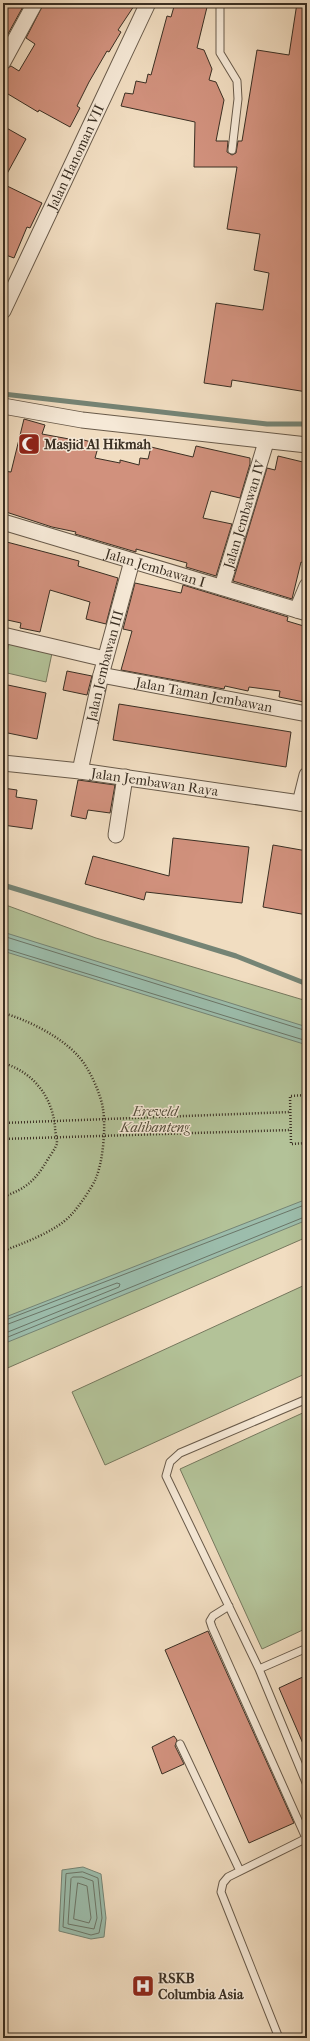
<svg xmlns="http://www.w3.org/2000/svg" width="310" height="2041" viewBox="0 0 310 2041" font-family="'IM FELL French Canon',serif">
  <style>
    .green { fill: #b3c298; stroke: #76785e }
    .water { fill: #9cbdac; stroke: #758475 }
    .lines { fill: none; stroke-linecap: round; stroke-linejoin: round }
    .shore { stroke: #6b7668; stroke-width: 1 }
    .stream { stroke: #758475; stroke-width: 5 }
    .building { fill: #d1917d; stroke: #3a2f23 }
    .lane-casing { stroke: #685a4a; stroke-width: 9 }
    .street-casing { stroke: #685a4a; stroke-width: 17 }
    .path { stroke: #3a2f23; stroke-width: 2.5; stroke-dasharray: 1 2; stroke-linecap: butt }
    .lane { stroke: #f6e9d7; stroke-width: 7 }
    .street { stroke: #f6e9d7; stroke-width: 15 }
    .labels { text-anchor: middle; dominant-baseline: central; stroke-width: 3; stroke-linejoin: round; paint-order: stroke }
    .street-label { font-size: 14px; fill: #3a2f23; stroke: #f6e9d7 }
    .poi-label { font-size: 14px; font-weight: bold; fill: #3a2f23; stroke: #f6e9d7; text-anchor: start }
    .park-label { font-size: 14px; font-style: italic; fill: #524c3a; stroke: #f6e9d7 }
  </style>
  <rect width="100%" height="100%" fill="#f1ddc1"/>
  <filter id="stains"><feTurbulence type="fractalNoise" baseFrequency=".005" numOctaves="4"/><feColorMatrix values="0 0 0 0 .2 0 0 0 0 .09 0 0 0 0 .02 0 0 0 .5 -.17"/></filter>
  <radialGradient id="worn" r=".72"><stop offset=".6" stop-color="#630" stop-opacity="0"/><stop offset="1" stop-color="#630" stop-opacity=".3"/></radialGradient>
  <path class="green" d="M9,643L52,653L46,682L3,672Z
    M3,904L96,938L307,1001V1237L3,1370Z
    M307,1284V1373L105,1465L72,1392Z
    M307,1411V1628L262,1649L180,1469Z"/>
  <path class="water" d="M3,932L307,1027V1045L3,951Z
    M307,1199V1220L3,1344V1318Z
    M83,1867L101,1874L106,1918L104,1937L91,1939L59,1931L62,1870Z"/>
  <g class="lines">
    <path class="shore" d="M3,936L307,1031
      M3,948L307,1041
      M3,1321L307,1204
      M3,1326L117,1283L120,1284L119,1287L3,1334
      M3,1339L307,1216
      M83,1872L98,1878L102,1918L99,1933L91,1935L63,1927L66,1874Z
      M73,1877H82L93,1881L97,1918L94,1929L68,1924L71,1879Z
      M78,1883L87,1886L91,1918L89,1923L74,1919Z"/>
    <path class="stream" d="M3,394L267,424H307
      M3,885L236,956L307,984"/>
  </g>
  <path class="building" d="M3,3H25L3,43Z
    M44,3H136L118,30L121,32L109,52L107,51L89,82L77,106L80,108L70,127L39,110L38,112L3,91V71L11,66L19,71L35,44L26,38Z
    M175,3H208L197,48L204,50L212,69L209,80L216,82L224,100L216,141H228L227,152L232,155L236,153L238,141H242L257,50L289,55L297,3H307V392L232,380L231,387L204,383L216,303L263,310L269,273L254,270L260,234L227,229L237,167H194L195,122L121,106L125,93L133,94L136,81L146,83L148,74L151,75L167,16L171,17Z
    M3,126L26,139L3,181Z
    M3,184L42,203L30,228L27,227L14,258L3,254Z
    M24,419L45,425L42,434L80,441V439L99,444L95,458L120,463V460L139,465L140,458L148,459L151,447L193,457L196,446L250,458V464L240,498L211,491L203,518L232,524L216,576L186,567L187,563L136,549V552L75,534L76,532L52,527L3,511V471L11,472Z
    M278,456L307,463V564L301,562L292,599L233,581L267,468L275,470Z
    M3,541L79,561L78,566L118,578L106,624L86,619L90,602L50,590L40,632L20,628L21,623L3,619Z
    M135,583L181,593L183,585L288,617L287,621L307,627V700H304V702L279,697L280,691L249,687L248,691L225,686L224,689L121,670L132,631L123,629Z
    M67,671L92,676L87,695L63,690Z
    M3,684L46,693L37,739L3,732Z
    M119,704L291,732L286,767L113,740Z
    M78,780L115,785L110,813L88,810L86,819L71,816Z
    M3,788L17,790L16,797L37,800L32,829L3,825Z
    M173,838L249,847L242,903L146,892L144,900L85,884L93,856L169,876Z
    M273,845L307,851V915L263,907Z
    M208,1631L294,1823L249,1843L165,1650Z
    M307,1675V1753L279,1688Z
    M174,1736L177,1740L175,1746L184,1764L162,1774L152,1747Z"/>
  <g class="lines">
    <g class="lane-casing">
      <path id="lane" d="M220,3V53L237,81L238,99L232,150
        M307,1399L180,1453L170,1462L166,1476L259,1669L307,1785
        M229,1606L213,1616L210,1621L212,1627L306,1838
        M259,1669L307,1648
        M180,1744L240,1871
        M279,2038L221,1892L223,1883L228,1877L307,1838"/>
    </g>
    <g class="street-casing">
      <g id="street">
        <path d="M3,62L35,3"/>
        <path id="s1" d="M3,311L148,3"/>
        <path d="M3,406L82,420L307,445"/>
        <path id="s2" d="M3,522L307,613"/>
        <path id="s3" d="M222,587L266,442"/>
        <path d="M297,610L307,586"/>
        <path d="M3,635L105,659"/>
        <path id="s4" d="M101,675L307,714"/>
        <path id="s5" d="M3,763L80,771L307,804"/>
        <path id="s6" d="M80,771L101,675L132,561"/>
        <path d="M300,803L307,775"/>
        <path d="M116,835L125,777"/>
      </g>
    </g>
    <path class="path" d="M3,1013C28,1020 62,1037 79,1057C89,1068 101,1094 103,1109C106,1128 103,1161 96,1178C92,1188 79,1206 72,1214C57,1231 24,1243 3,1251
      M3,1063C33,1072 52,1096 55,1127C55,1132 57,1138 57,1143C56,1148 51,1154 48,1159C35,1181 27,1188 3,1197
      M307,1095L290,1096L291,1144L307,1143
      M3,1123L290,1112
      M3,1139L290,1130"/>
    <use href="#lane" class="lane"/>
    <use href="#street" class="street"/>
  </g>
  <defs>
    <g id="mosque-square" transform="scale(1.15)"><rect x="-9" y="-9" width="18" height="18" rx="4" fill="#8f2418" stroke="#f6e9d7"/><path d="M3.5-4.9A6 6 0 1 0 3.5 4.9A5 5 0 1 1 3.5-4.9Z" fill="#fff"/></g>
    <g id="hospital-square" transform="scale(1.15)"><rect x="-9" y="-9" width="18" height="18" rx="4" fill="#8f2418" stroke="#f6e9d7"/><path d="M-5-5h3v3.5h4V-5h3V5h-3V1.5h-4V5h-3Z" fill="#fff"/></g>
  </defs>
  <g fill-rule="evenodd">
    <use href="#mosque-square" x="29" y="444"/>
    <use href="#hospital-square" x="143" y="1986"/>
  </g>
  <g class="labels">
    <g class="street-label">
      <text stroke="none"><textPath href="#s1" startOffset="170">Jalan Hanoman VII</textPath></text>
      <text stroke="none"><textPath href="#s3" startOffset="76">Jalan Jembawan IV</textPath></text>
      <text stroke="none"><textPath href="#s2" startOffset="159">Jalan Jembawan I</textPath></text>
      <text stroke="none"><textPath href="#s6" startOffset="108">Jalan Jembawan III</textPath></text>
      <text stroke="none"><textPath href="#s4" startOffset="105">Jalan Taman Jembawan</textPath></text>
      <text stroke="none"><textPath href="#s5" startOffset="153">Jalan Jembawan Raya</textPath></text>
    </g>
    <g class="poi-label">
      <text x="44" y="444">Masjid Al Hikmah</text>
      <text x="158" y="1978">RSKB<tspan x="158" dy="16">Columbia Asia</tspan></text>
    </g>
    <g class="park-label">
      <text x="155" y="1111">Ereveld<tspan x="155" dy="16">Kalibanteng</tspan></text>
    </g>
  </g>
  <rect width="310" height="2041" fill="none" stroke="#f1ddc1" stroke-width="16"/>
  <rect x="4" y="4" width="302" height="2033" fill="none" stroke="#3a2f23" stroke-width="2"/>
  <rect x="8" y="8" width="294" height="2025" fill="none" stroke="#3a2f23"/>
  <rect width="100%" height="100%" filter="url(#stains)"/>
  <rect width="100%" height="100%" fill="url(#worn)"/>
</svg>
